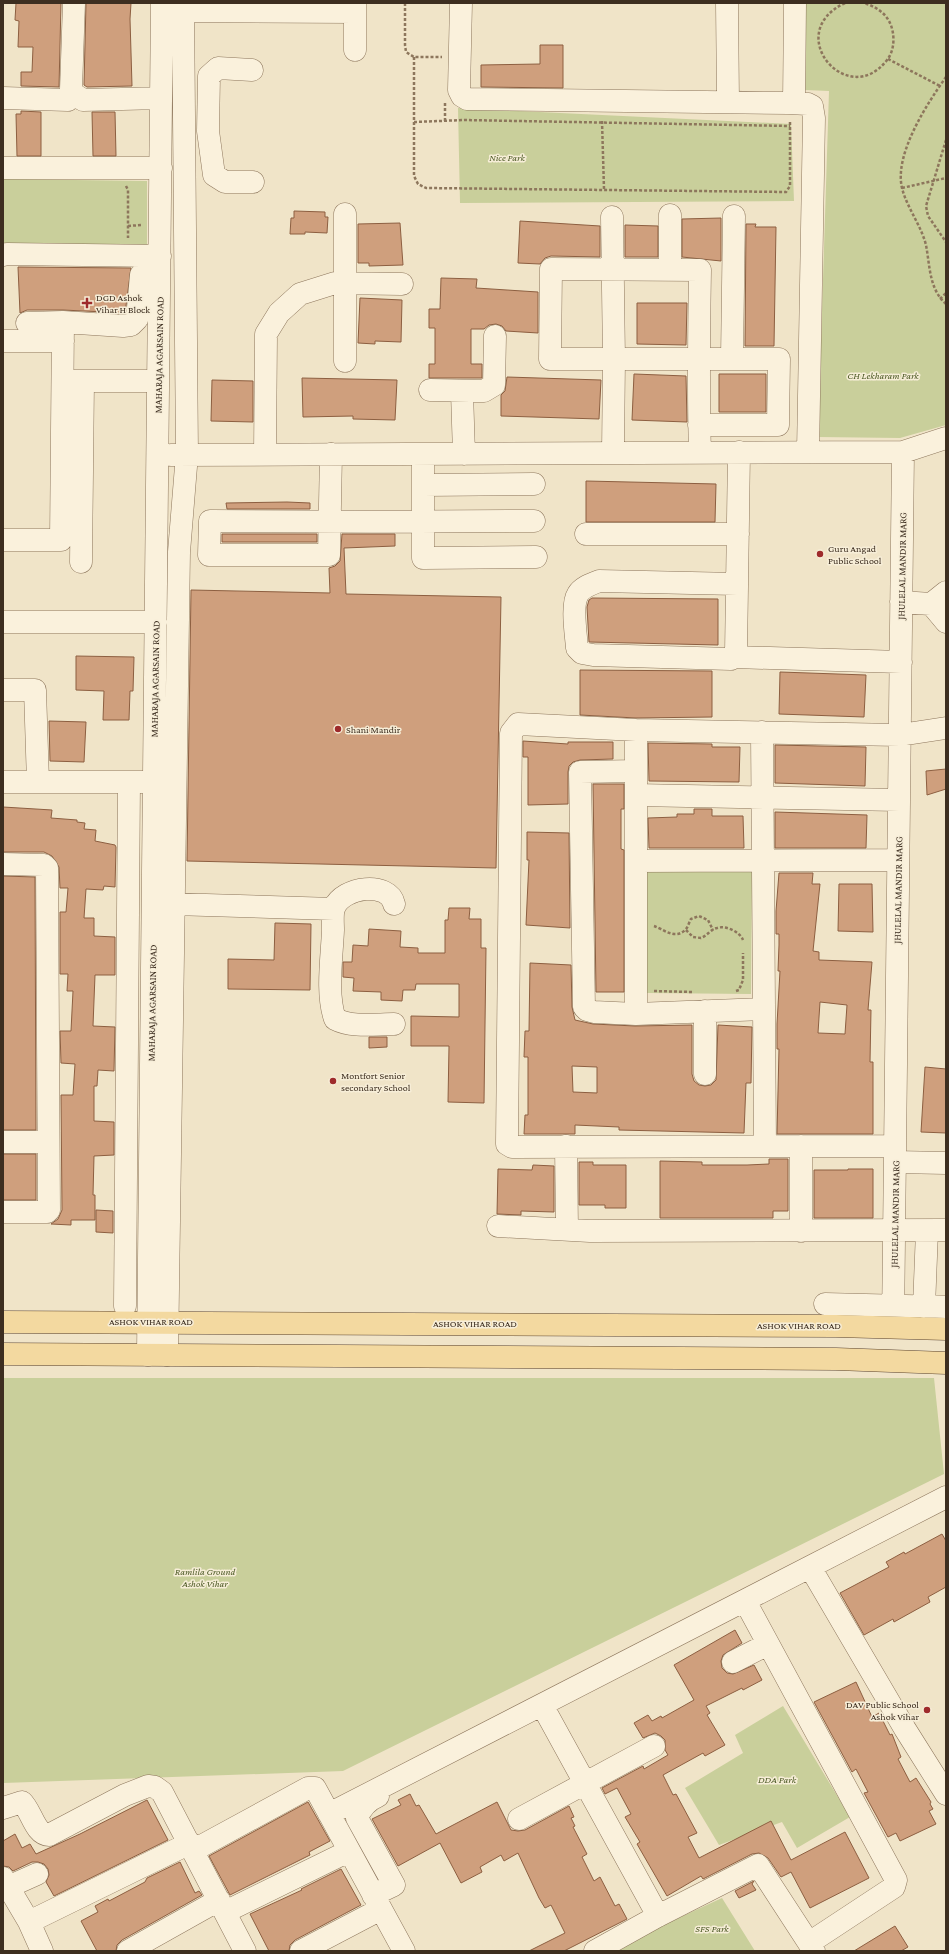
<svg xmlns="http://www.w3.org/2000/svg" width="949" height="1954" viewBox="0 0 949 1954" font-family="'Crimson Pro',serif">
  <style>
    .green { fill: #c9cf9b }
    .building { fill: #cf9f7d; stroke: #8d5f41; fill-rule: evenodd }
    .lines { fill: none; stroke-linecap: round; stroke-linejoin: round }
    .minor-casing { stroke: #8d765c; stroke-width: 23 }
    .major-casing { stroke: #5b4430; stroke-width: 23 }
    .path { stroke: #8d765c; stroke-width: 2.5; stroke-dasharray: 3 2; stroke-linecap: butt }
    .minor { stroke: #faf1dc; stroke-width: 22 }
    .major { stroke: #f3d9a0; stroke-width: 22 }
    .poi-dot { fill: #9e2a2b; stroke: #f7eed8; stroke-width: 1.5 }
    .labels { text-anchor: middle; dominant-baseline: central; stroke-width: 3; stroke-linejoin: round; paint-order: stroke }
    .park-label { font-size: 10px; font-style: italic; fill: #4d5a26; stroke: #f7eed8 }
    .poi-label { font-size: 10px; fill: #3d2e20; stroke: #f7eed8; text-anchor: start }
    .street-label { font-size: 10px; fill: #3d2e20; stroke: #f7eed8 }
  </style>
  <rect width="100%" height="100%" fill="#f0e4c8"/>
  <path class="green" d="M805,3H946V425L900,438L818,437L829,91L805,90Z
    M458,108L791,124L794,201L460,203Z
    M3,179L147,181V245L3,244Z
    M647,867L752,868L751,994L647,993Z
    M3,1378H934L944,1474L343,1771L3,1783Z
    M783,1706L850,1817L797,1848L782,1822L719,1845L685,1788L743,1753L735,1735Z
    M722,1898L755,1951H607Z"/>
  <path class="building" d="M16,3H61L59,87L21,86V72H32L33,47H18L19,21L15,20Z
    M86,3H131L130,19L132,86L87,87L84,85Z
    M540,45H563V88L481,87V65L540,64Z
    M21,111L41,112V156H17L16,114H21Z
    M92,112H115L116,156H93Z
    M294,211L325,212V217H328L327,233L305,232V234H290L291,218H294Z
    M721,218V261L682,257V219Z
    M520,221L600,226V257L551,256L545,258L540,264L518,263Z
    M400,223L403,265L369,266V263H358V224Z
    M746,224H756L755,227H776L774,346H745Z
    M625,225L658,226V257H625Z
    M18,267L131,268L125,313L63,310H27L20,313Z
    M441,278L477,279L476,288L538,292V333L506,331L502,326L496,324L489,325L484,329H471V364H482V378H429V364H435V328H429V309H440Z
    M360,298L402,300L401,342L375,341V344L358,343Z
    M637,303H687L686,345L637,344Z
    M634,374L686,376L687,422L632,420Z
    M719,374H766V412H719Z
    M507,377L601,380L599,419L501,416V395L505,391Z
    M302,378L397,380L395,420L353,419V416L303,417Z
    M212,380L253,381V422L211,421Z
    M586,481L716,484L715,522H586Z
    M287,502L310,503V509H227L226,503Z
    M222,534H317V542H222Z
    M342,534H395V546L344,548L346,594L501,597L496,868L187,861L191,590L330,593L329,568L335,566L340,561Z
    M592,598L718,599V645L589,642L587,607L589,600Z
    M76,656L134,657L133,691H130L129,720H103L104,691L76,690Z
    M580,670L712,671V717L636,718L580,715Z
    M780,672L866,675L864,717L779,714Z
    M49,721L86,722L84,762L50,761Z
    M523,741L568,744V742H613V759L580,760L573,762L569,766L568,772V804L528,805V757H523Z
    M648,743L712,744V747H740L739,782L649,781Z
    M775,745L866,747L865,786L775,783Z
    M946,769V789L927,795L926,771Z
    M593,784H624V809H621V849L624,850V992H596Z
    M3,807L52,810L51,818L77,820V822L85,823L84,829L96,830L95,841L115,845L116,847L115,887L104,886L103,890L86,889L84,918H94V936L115,937V975H95L93,1026L115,1027L114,1071L98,1070L97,1086H94V1121L114,1122V1155L94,1156L93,1195H95V1220H71V1225L51,1224L58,1219L62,1210L61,1095H73L75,1064L61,1063L60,1031H71L73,991H67L68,974H60V912H66L68,888H60L59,867L52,856L44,852H3Z
    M694,809H712V816H743L744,848H649L648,818L677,817V814H694Z
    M775,812L867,815L866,848H775Z
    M527,832L569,833L570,928L526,925L529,860H527Z
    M779,873H813L812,884H820L813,951L819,952V960L872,962L868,1010H871L870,1062H873V1134H777L779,1049H777V1024L780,971H778L779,945V934H776V911ZM820,1002L847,1005L845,1034L818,1033Z
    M3,876L35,877L36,1130H3Z
    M839,884H872L873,932L838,931Z
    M449,908H470L469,919H481V948H486L484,1103L448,1102L449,1046H411V1016L459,1017V984H416L415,990H403L402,1001L381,1000V992L353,991L354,978L343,977V962H352L353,945L368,946L369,929L401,931L400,947L418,948V953H445V920H448Z
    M275,923L311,924L310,990L228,989V959L274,960Z
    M530,963L571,965L572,1007L575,1020L593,1024L635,1026L692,1025V1074L694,1081L699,1085L705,1086L711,1085L716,1080L718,1025L752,1027L751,1083H746L744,1133L619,1130V1127L575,1125V1134H524L525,1115H528V1057H524L525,1031H529ZM572,1066L597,1067V1093L573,1092Z
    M369,1037H387V1047L369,1048Z
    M925,1067L946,1069V1133L921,1132Z
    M3,1154H36V1200H3Z
    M769,1159H788V1211H773V1218H660V1161L702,1162V1165H747L769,1164Z
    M579,1162H593V1165H626V1208H605V1205H579Z
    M533,1165L554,1166V1212L521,1211V1215L497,1214L498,1169L532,1170Z
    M848,1169H873V1218H814V1170H848Z
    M96,1210L113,1211V1233L96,1232Z
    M942,1534L946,1541V1587L928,1597L930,1602L894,1622L893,1619L864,1635L840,1593L889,1567L886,1562L904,1552L905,1554Z
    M735,1630L742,1643L723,1655L721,1661L722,1668L727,1673L733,1674L754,1665L762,1680L743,1690L742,1688L706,1706L710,1713L707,1715L725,1745L705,1756L703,1753L663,1775L673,1795L676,1794L697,1833L688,1837L699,1858L771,1821L791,1860L845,1832L869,1878L810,1908L791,1872L781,1877L768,1858L759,1853L752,1854L703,1879L701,1876L667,1896L637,1844L640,1842L625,1817L631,1814L617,1788L605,1794L602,1788L643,1766L644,1769L668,1755L665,1750V1740L661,1736L655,1733L643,1738L634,1723L648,1715L652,1721L661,1716L662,1718L694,1700L674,1665Z
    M856,1682L872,1717L879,1713L890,1735L892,1734L901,1757L898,1759L910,1782L916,1778L931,1802L930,1804L933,1809L929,1811L936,1824L900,1841L896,1833L888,1837L864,1793L868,1792L856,1769L852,1772L814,1702Z
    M410,1794L416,1806L419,1805L436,1834L497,1802L511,1830L518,1831L525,1830L569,1806L574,1817L571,1818L575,1826L573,1827L587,1854L582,1857L594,1881L600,1877L615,1906L619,1904L627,1919L564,1951H529L565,1933L551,1905L545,1908L539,1898L518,1853L504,1861L501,1855L480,1867L482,1872L461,1883L440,1843L398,1866L372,1819L401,1805L398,1800Z
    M147,1800L168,1840L54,1896L46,1882L49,1875L48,1869L44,1864L38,1862H32L13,1871L9,1867L3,1866V1841L15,1834L22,1848L30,1844L36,1854L80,1834Z
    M308,1802L330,1841L309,1852L310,1855L230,1895L209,1856Z
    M180,1862L195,1893L199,1891L202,1895L122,1940L117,1945L116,1951H97L81,1921L98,1912L95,1906L108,1899L109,1901L145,1882L147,1878Z
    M341,1869L361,1905L295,1940L290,1945L289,1951H269L250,1914L302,1890L301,1889Z
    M754,1881L752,1884L756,1890L739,1898L735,1891Z
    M895,1926L908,1947L901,1951H854Z"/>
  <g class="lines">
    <g class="minor-casing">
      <path id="minor" d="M74,3L71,89L74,94L83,100L161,98
        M355,3V50
        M461,3L459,90L462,96L467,99L789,103L808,104L812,106L814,118L808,452
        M727,3L728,102
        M169,11L355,12
        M252,70L218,68L209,76L208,131L214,175L225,182H253
        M3,98L68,100L74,94
        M794,103L795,3
        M3,168H161
        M670,215V270
        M612,217L614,359L613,453
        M3,255L7,254L160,256
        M27,323L63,322L123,326L131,325L137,319L141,275
        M3,341H63
        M732,358L734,216
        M345,361V214
        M68,381H158
        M430,390L484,391L494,385L495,336
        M462,392L464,454
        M699,425H778L779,359H550L551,269L700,270C699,331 698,392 700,452
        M265,454L266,334L279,313L300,294L335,283L402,284
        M331,454L329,555H209L210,521C318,522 426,522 534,521
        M423,454V558L536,557
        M171,455L903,452L946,438
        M423,485L534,484
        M586,534H738
        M3,540H61L63,322
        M81,562L83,381
        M737,584L599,581C592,584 582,587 578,594C571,605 576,634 577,648L582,653L593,655L731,659L736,654L739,452
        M901,602L931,604L946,592
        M931,604L946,622
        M3,622H156
        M734,657L901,662
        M3,690H35L38,782
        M636,730V1014
        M762,732L765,1145
        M636,771L580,772L584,1007L587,1010L594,1012L636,1014L764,1009
        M3,782H144
        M636,795L899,800
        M636,861L898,860
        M3,864L44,865L47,868L49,1210L47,1212H3
        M173,904L334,909
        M394,904C389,881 343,886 334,908C332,914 333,923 333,930C332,956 326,994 335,1019C352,1028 376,1024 394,1024
        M705,1074V1011
        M3,1142H48
        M566,1146L567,1229
        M801,1146V1231
        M895,1146L512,1147L507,1144L511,733L518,724L636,730L900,735L946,728
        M895,1162L946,1163
        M498,1226L590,1231L946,1230
        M825,1304L946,1307
        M125,1306L129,782
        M924,1307L927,1231
        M893,1327L903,452
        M148,1355L162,3
        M167,1355L179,552L187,454L183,3
        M810,1567L905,1729L946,1794
        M745,1601L896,1880L894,1887L809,1943
        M733,1662L768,1644
        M542,1705L658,1916
        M3,1808L22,1802C31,1810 35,1835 49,1835L125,1795L148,1786L155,1787L162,1792L245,1951
        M329,1814L946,1497
        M519,1819L654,1746
        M194,1850L308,1788H315L404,1951
        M3,1878L29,1922L42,1951
        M8,1887L37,1874
        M373,1895L394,1885L357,1818C361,1808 368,1800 378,1796
        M225,1912L349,1851
        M29,1922L190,1843
        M128,1951L219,1900
        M301,1951L381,1909
        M595,1951L658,1916L758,1865L814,1951"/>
    </g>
    <g class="major-casing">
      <path id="major" d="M3,1322L836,1326L946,1329
        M3,1354L836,1359L946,1363"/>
    </g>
    <path class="path" d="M405,3V45L406,52L414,57H442
      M845,3C781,33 848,111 887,60C895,50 895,34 890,23C885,12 874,6 864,3
      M414,57V176L418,184L426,188L786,192L790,186V121
      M888,59L940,86
      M946,77C927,104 894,154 902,188C907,208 921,225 926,245C930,266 929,289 946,304
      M445,103V121
      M602,121L604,189
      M414,122L464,120L790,126
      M946,140L926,206L928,216L946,242
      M126,186L128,190V238
      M902,188L946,178
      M128,226L141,225
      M940,299L946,293
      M654,926C663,929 675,940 685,930C688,928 689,922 691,919L699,916L708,920L713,930
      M686,930L693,937L701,938C707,936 711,929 717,928C726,925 740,932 743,940
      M654,991L693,992
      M736,991L739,990L743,980V953"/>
    <use href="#minor" class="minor"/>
    <use href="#major" class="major"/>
  </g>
  <g class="poi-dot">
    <path d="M85 297h4v4h4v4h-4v4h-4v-4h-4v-4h4z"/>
    <circle cx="820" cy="554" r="4"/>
    <circle cx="338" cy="729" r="4"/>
    <circle cx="333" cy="1081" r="4"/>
    <circle cx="927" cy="1710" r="4"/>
  </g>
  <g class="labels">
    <g class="park-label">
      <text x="507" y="157">Nice Park</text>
      <text x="883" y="375">CH Lekharam Park</text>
      <text x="205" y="1571">Ramlila Ground<tspan x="205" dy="12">Ashok Vihar</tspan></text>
      <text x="777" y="1779">DDA Park</text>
      <text x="712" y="1928">SFS Park</text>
    </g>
    <g class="poi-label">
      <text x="96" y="297">DGD Ashok<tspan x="96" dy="12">Vihar H Block</tspan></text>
      <text x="828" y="548">Guru Angad<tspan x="828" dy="12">Public School</tspan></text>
      <text x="346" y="729">Shani Mandir</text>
      <text x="341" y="1075">Montfort Senior<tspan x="341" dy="12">secondary School</tspan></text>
      <text x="919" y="1704" text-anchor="end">DAV Public School<tspan x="919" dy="12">Ashok Vihar</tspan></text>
    </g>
    <g class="street-label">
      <text transform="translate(159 355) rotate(-89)">MAHARAJA AGARSAIN ROAD</text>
      <text transform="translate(902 566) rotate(-89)">JHULELAL MANDIR MARG</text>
      <text transform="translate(155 679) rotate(-89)">MAHARAJA AGARSAIN ROAD</text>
      <text transform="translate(898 890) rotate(-89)">JHULELAL MANDIR MARG</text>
      <text transform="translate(152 1003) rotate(-89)">MAHARAJA AGARSAIN ROAD</text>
      <text transform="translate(895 1214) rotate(-89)">JHULELAL MANDIR MARG</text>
      <text x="151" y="1321">ASHOK VIHAR ROAD</text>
      <text x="475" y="1323">ASHOK VIHAR ROAD</text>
      <text x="799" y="1325">ASHOK VIHAR ROAD</text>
    </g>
  </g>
  <rect width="949" height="1954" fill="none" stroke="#3d2e20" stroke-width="8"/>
</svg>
